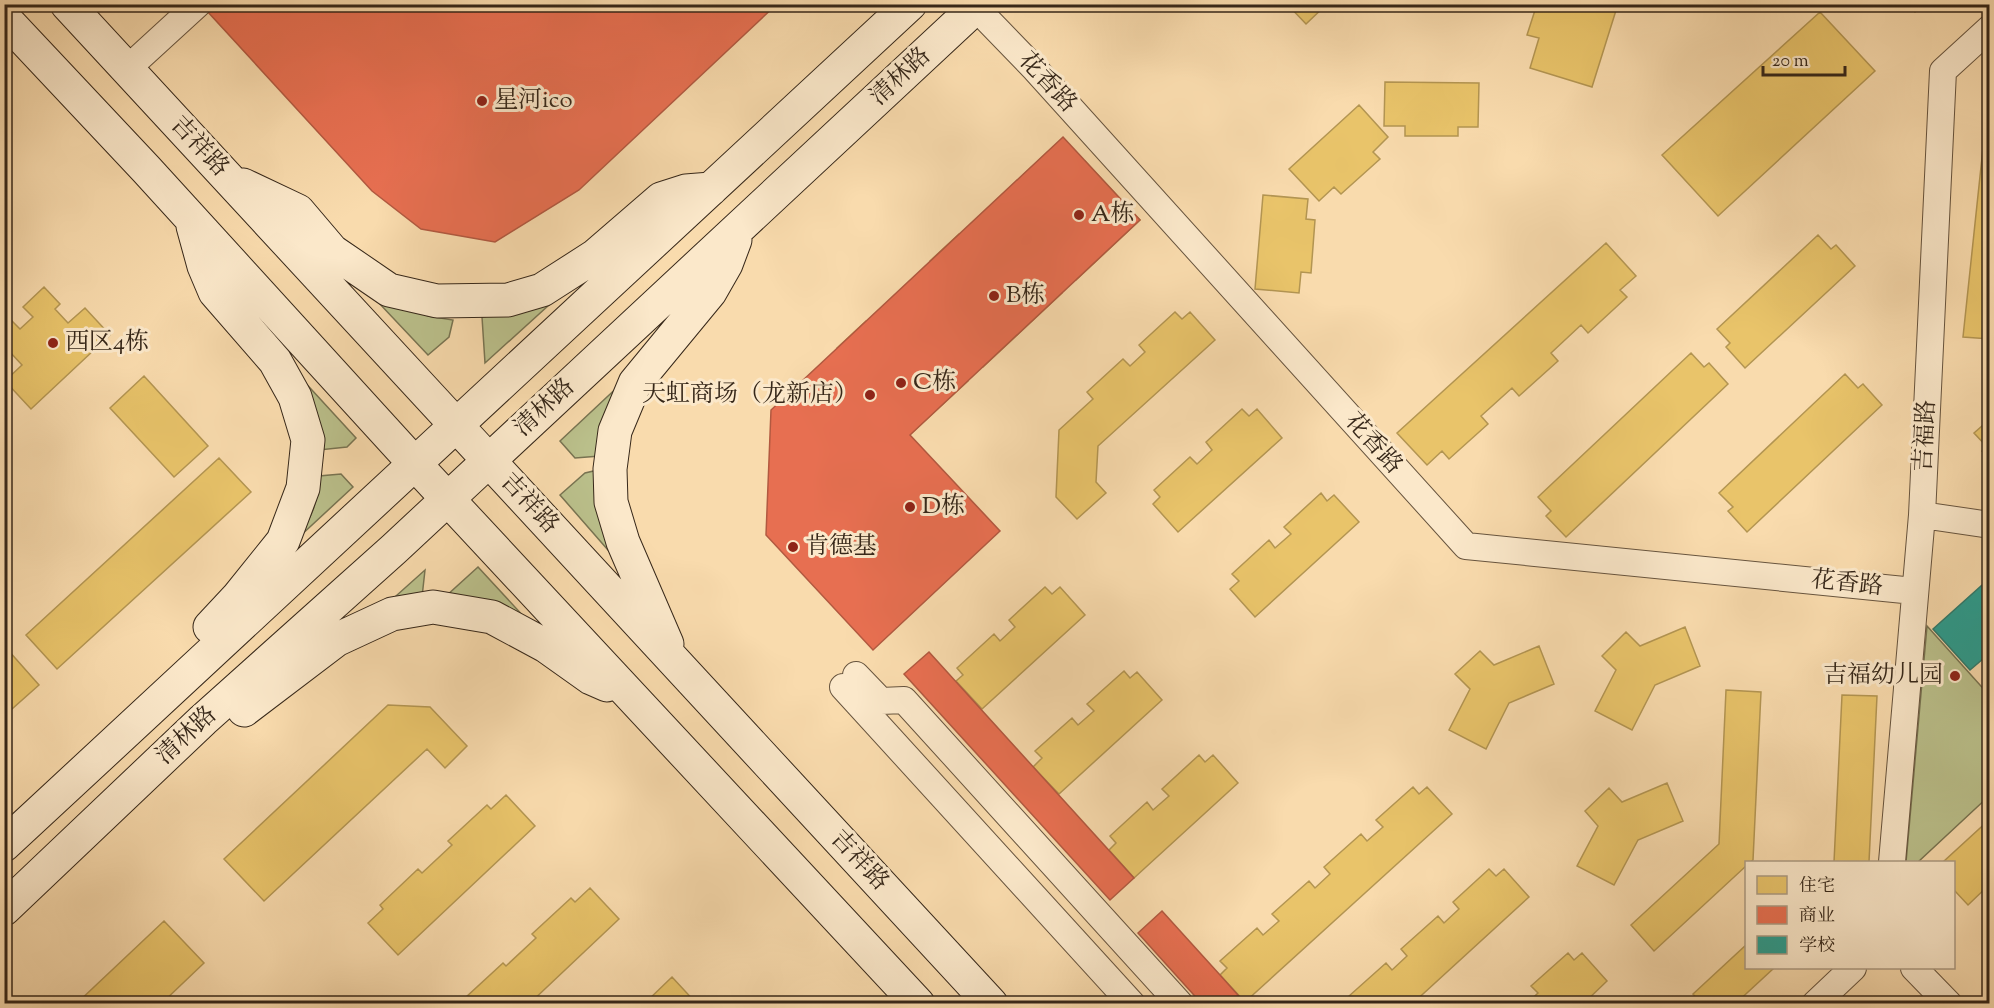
<svg xmlns="http://www.w3.org/2000/svg" width="1994" height="1008" viewBox="0 0 1994 1008" font-family="'Sorts Mill Goudy','Noto Serif SC',serif">
  <style>
    .green { fill: #bbc18c; stroke: #787452; stroke-width: 1.5 }
    .homes { fill: #e9c46a; stroke: #b39552; stroke-width: 1.5 }
    .shops { fill: #e76f51; stroke: #b25940; stroke-width: 1.5 }
    .schools { fill: #2a9d8f; stroke: #2e7a6c; stroke-width: 1.5 }
    .lines { fill: none; stroke-linecap: round; stroke-linejoin: round }
    .minor-casing { stroke: #67543e; stroke-width: 28 }
    .secondary-casing { stroke: #362719; stroke-width: 35 }
    .minor { stroke: #fbe8ca; stroke-width: 26 }
    .secondary { stroke: #fbe8ca; stroke-width: 33 }
    .poi-dot { fill: #8f2418; stroke: #fbe8ca; stroke-width: 2 }
    .labels { text-anchor: middle; dominant-baseline: central; stroke-width: 6; stroke-linejoin: round; paint-order: stroke }
    .street-label { font-size: 24px; fill: #362719; stroke: #fbe8ca }
    .poi-label { font-size: 24px; fill: #362719; stroke: #fbe8ca; text-anchor: start }
  </style>
  <rect width="100%" height="100%" fill="#f9dbad"/>
  <filter id="stains"><feTurbulence type="fractalNoise" baseFrequency=".00333" numOctaves="4"/><feColorMatrix values="0 0 0 0 .2 0 0 0 0 .09 0 0 0 0 .02 0 0 0 .5 -.17"/></filter>
  <radialGradient id="worn" r=".72"><stop offset=".6" stop-color="#630" stop-opacity="0"/><stop offset="1" stop-color="#630" stop-opacity=".3"/></radialGradient>
  <path class="green" d="M361,284L428,316L453,320L449,337L428,355Z
    M560,295L485,363L482,317L512,312Z
    M639,367L600,456L575,458L560,441Z
    M300,377L356,438L347,447L319,450C319,418 317,404 300,377Z
    M598,470L635,581L560,495L585,473Z
    M341,474L353,487L298,538C312,516 318,503 319,476Z
    M478,567L538,632L445,597Z
    M425,570L422,597L368,621Z
    M1927,626L1989,695V796L1918,862H1906Z"/>
  <path class="homes" d="M1287,4H1327L1306,24Z
    M1537,4H1618L1592,87L1530,68L1539,38L1527,35Z
    M1908,4H1924L1915,12Z
    M1820,12L1875,71L1718,216L1662,155Z
    M1385,82L1479,83L1478,127H1458V136H1405V126H1384Z
    M1359,105L1388,137L1373,152L1380,159L1341,194L1334,187L1319,201L1289,169Z
    M1990,122V339L1963,337L1985,129Z
    M1053,147L1075,171L1085,161L1140,220L1076,280L1055,257L1066,246L1056,235L1037,252L1014,228L1025,217L1020,212L1034,199L1039,204L1046,198L1024,174Z
    M1263,195L1308,199L1306,219L1315,220L1311,273L1301,272L1299,293L1255,289Z
    M1014,228L1037,252L1018,270L1029,281L1040,271L1062,293L983,367L962,344L973,333L962,322L944,339L920,315L932,304L926,299L940,286L946,292L952,285L930,261L959,234L982,258L989,251L983,246L997,233L1003,238Z
    M1818,235L1831,249L1836,245L1855,266L1745,368L1726,347L1730,343L1717,329Z
    M1606,243L1636,276L1620,290L1627,297L1588,333L1581,325L1551,353L1558,361L1519,396L1512,388L1481,416L1488,424L1449,459L1442,451L1427,465L1397,433Z
    M44,287L60,304L55,309L68,323L85,308L110,335L31,409L5,381L22,365L9,351L4,355V324L10,319L20,329L33,317L23,307Z
    M1175,312L1182,319L1190,312L1215,340L1098,446L1096,482L1106,493L1077,519L1056,497L1059,430L1093,399L1087,392L1123,359L1130,366L1145,352L1139,345Z
    M920,315L944,339L925,357L935,368L947,357L968,381L889,454L868,431L880,420L869,409L850,426L827,402L839,391L833,386L847,373L852,379L859,372L837,348L866,321L889,345L896,338L890,333L904,320L909,325Z
    M1691,353L1704,367L1709,363L1728,384L1566,537L1546,516L1551,511L1538,497Z
    M1845,374L1858,388L1863,384L1882,405L1747,532L1728,511L1733,507L1719,493Z
    M144,376L208,446L174,477L110,408Z
    M810,397L821,408L827,402L898,478L913,464L976,532L886,616L879,609L870,618L849,596L859,587L837,563L827,572L806,549L815,541L809,534L842,503L859,521L869,511L834,473L833,493L800,524L790,513L801,503L793,494L795,432L808,420L797,408Z
    M1242,409L1249,416L1257,409L1282,438L1178,532L1153,504L1160,497L1154,490L1190,457L1197,464L1212,450L1206,442Z
    M1990,419V459L1982,451L1987,447L1974,433Z
    M219,458L251,492L57,669L26,635Z
    M1321,493L1327,501L1334,495L1359,522L1255,617L1230,589L1239,581L1232,574L1269,540L1275,548L1291,534L1284,527Z
    M1045,587L1052,594L1060,587L1085,615L982,709L956,681L963,675L957,668L994,634L1000,641L1015,627L1009,620Z
    M1685,627L1700,666L1655,685L1632,730L1595,711L1616,670L1602,656L1626,632L1640,646Z
    M1539,646L1554,684L1509,703L1486,749L1449,730L1470,689L1455,674L1480,651L1494,665Z
    M8,650L39,685L4,716V653Z
    M1124,671L1130,678L1137,672L1162,700L1059,794L1033,767L1042,758L1035,751L1072,718L1078,725L1094,711L1087,704Z
    M1726,690L1761,692L1753,860L1750,862H1746V866L1654,951L1631,925L1719,844Z
    M1842,695L1877,696L1869,862H1834Z
    M388,705L430,707L467,746L445,768L427,749L264,901L224,859Z
    M1199,755L1205,762L1213,755L1238,783L1134,878L1109,850L1116,843L1110,836L1147,802L1153,810L1169,796L1162,789Z
    M1667,783L1683,821L1638,840L1614,885L1577,866L1598,826L1585,811L1609,788L1622,802Z
    M1413,787L1419,794L1427,787L1452,814L1245,1002L1220,975L1227,968L1220,961L1257,928L1263,935L1279,921L1272,914L1309,881L1315,888L1330,874L1324,867L1361,834L1367,841L1383,827L1376,820Z
    M506,795L535,826L398,955L368,923L383,909L380,905L418,869L422,873L452,845L448,841L487,805L491,809Z
    M1990,819V884L1968,905L1954,890V862H1943Z
    M1489,869L1496,876L1504,869L1529,897L1412,1004H1355L1349,996L1386,963L1392,970L1407,956L1401,949L1438,916L1444,923L1459,909L1453,902Z
    M590,888L619,919L529,1004H467L464,999L503,963L506,966L536,938L532,934L571,898L575,902Z
    M164,921L204,963L161,1004H76Z
    M1746,945V968H1774L1735,1004H1702L1693,994Z
    M1568,953L1574,960L1582,953L1607,981L1583,1004H1526L1538,993L1531,986Z
    M672,977L697,1004H644Z"/>
  <path class="shops" d="M215,4H777L579,190L495,242L421,229L372,191L207,11Z
    M1063,137L1140,220L910,435L1000,531L873,650L766,535L771,410Z
    M929,652L1134,878L1110,900L904,674Z
    M1162,911L1220,975L1246,1004H1202L1138,933Z"/>
  <path class="schools" d="M1990,578V653L1970,670L1933,629Z"/>
  <g class="lines">
    <g class="minor-casing">
      <path id="minor" d="M976,8L1035,69L1466,546L1914,591
        M127,69L198,4
        M1922,515L1990,525
        M856,675L881,701L904,700L1180,1004
        M843,687L1132,1004
        M1892,862L1922,515L1943,71L1990,28
        M1914,968L1949,1004
        M1815,1004L1853,968"/>
    </g>
    <g class="secondary-casing">
      <path id="secondary" d="M67,4L991,1004
        M4,18L146,169L415,464L918,1004
        M243,185L298,211L332,251L389,290L437,301L508,300L542,290L595,256L661,199L686,191L711,189
        M193,226L204,266L215,292L275,361L295,397L308,440L303,488L283,541L238,597L210,627
        M667,644L623,542L611,502L610,469L615,431L635,383L710,292L726,264L735,240
        M244,710L336,640L392,614L433,607L492,617L546,646L591,678L607,685
        M4,845L910,4
        M4,909L203,720L394,549L979,4"/>
    </g>
    <use href="#minor" class="minor"/>
    <use href="#secondary" class="secondary"/>
  </g>
  <g class="poi-dot">
    <circle cx="482" cy="101" r="6"/>
    <circle cx="1079" cy="215" r="6"/>
    <circle cx="994" cy="296" r="6"/>
    <circle cx="53" cy="343" r="6"/>
    <circle cx="901" cy="383" r="6"/>
    <circle cx="870" cy="395" r="6"/>
    <circle cx="910" cy="507" r="6"/>
    <circle cx="793" cy="547" r="6"/>
    <circle cx="1955" cy="676" r="6"/>
  </g>
  <g class="labels">
    <g class="street-label">
      <text transform="translate(901 77) rotate(-43)">清林路</text>
      <text transform="translate(1047 83) rotate(47)">花香路</text>
      <text transform="translate(199 147) rotate(47)">吉祥路</text>
      <text transform="translate(545 408) rotate(-43)">清林路</text>
      <text transform="translate(1926 436) rotate(-87)">吉福路</text>
      <text transform="translate(1373 444) rotate(48)">花香路</text>
      <text transform="translate(529 504) rotate(47)">吉祥路</text>
      <text transform="translate(1847 584) rotate(6)">花香路</text>
      <text transform="translate(187 736) rotate(-43)">清林路</text>
      <text transform="translate(859 861) rotate(47)">吉祥路</text>
    </g>
    <g class="poi-label">
      <text x="494" y="101">星河ico</text>
      <text x="1091" y="215">A栋</text>
      <text x="1006" y="296">B栋</text>
      <text x="65" y="343">西区4栋</text>
      <text x="913" y="383">C栋</text>
      <text x="858" y="395" text-anchor="end">天虹商场（龙新店）</text>
      <text x="922" y="507">D栋</text>
      <text x="805" y="547">肯德基</text>
      <text x="1943" y="676" text-anchor="end">吉福幼儿园</text>
    </g>
  </g>
  <rect width="1994" height="1008" fill="none" stroke="#f9dbad" stroke-width="24"/>
  <rect x="6" y="6" width="1982" height="996" fill="none" stroke="#362719" stroke-width="3"/>
  <rect x="12" y="12" width="1970" height="984" fill="none" stroke="#362719" stroke-width="1.5"/>
  <rect x="1745" y="861" width="210" height="108" fill="#fbe8ca" stroke="#ac9b83" stroke-width="1.5"/>
  <rect x="1757" y="876" width="30" height="18" fill="#e9c46a" stroke="#ac9b83" stroke-width="1.5"/>
  <text x="1799" y="891" font-size="18" fill="#362719">住宅</text>
  <rect x="1757" y="906" width="30" height="18" fill="#e76f51" stroke="#ac9b83" stroke-width="1.5"/>
  <text x="1799" y="921" font-size="18" fill="#362719">商业</text>
  <rect x="1757" y="936" width="30" height="18" fill="#2a9d8f" stroke="#ac9b83" stroke-width="1.5"/>
  <text x="1799" y="951" font-size="18" fill="#362719">学校</text>
  <path d="M1763 66v9h82v-9" fill="none" stroke="#362719" stroke-width="3"/>
  <text x="1772" y="66" font-size="18" fill="#362719" stroke="#fbe8ca" stroke-width="4.5" paint-order="stroke">20 m</text>
  <rect width="100%" height="100%" filter="url(#stains)"/>
  <rect width="100%" height="100%" fill="url(#worn)"/>
</svg>
